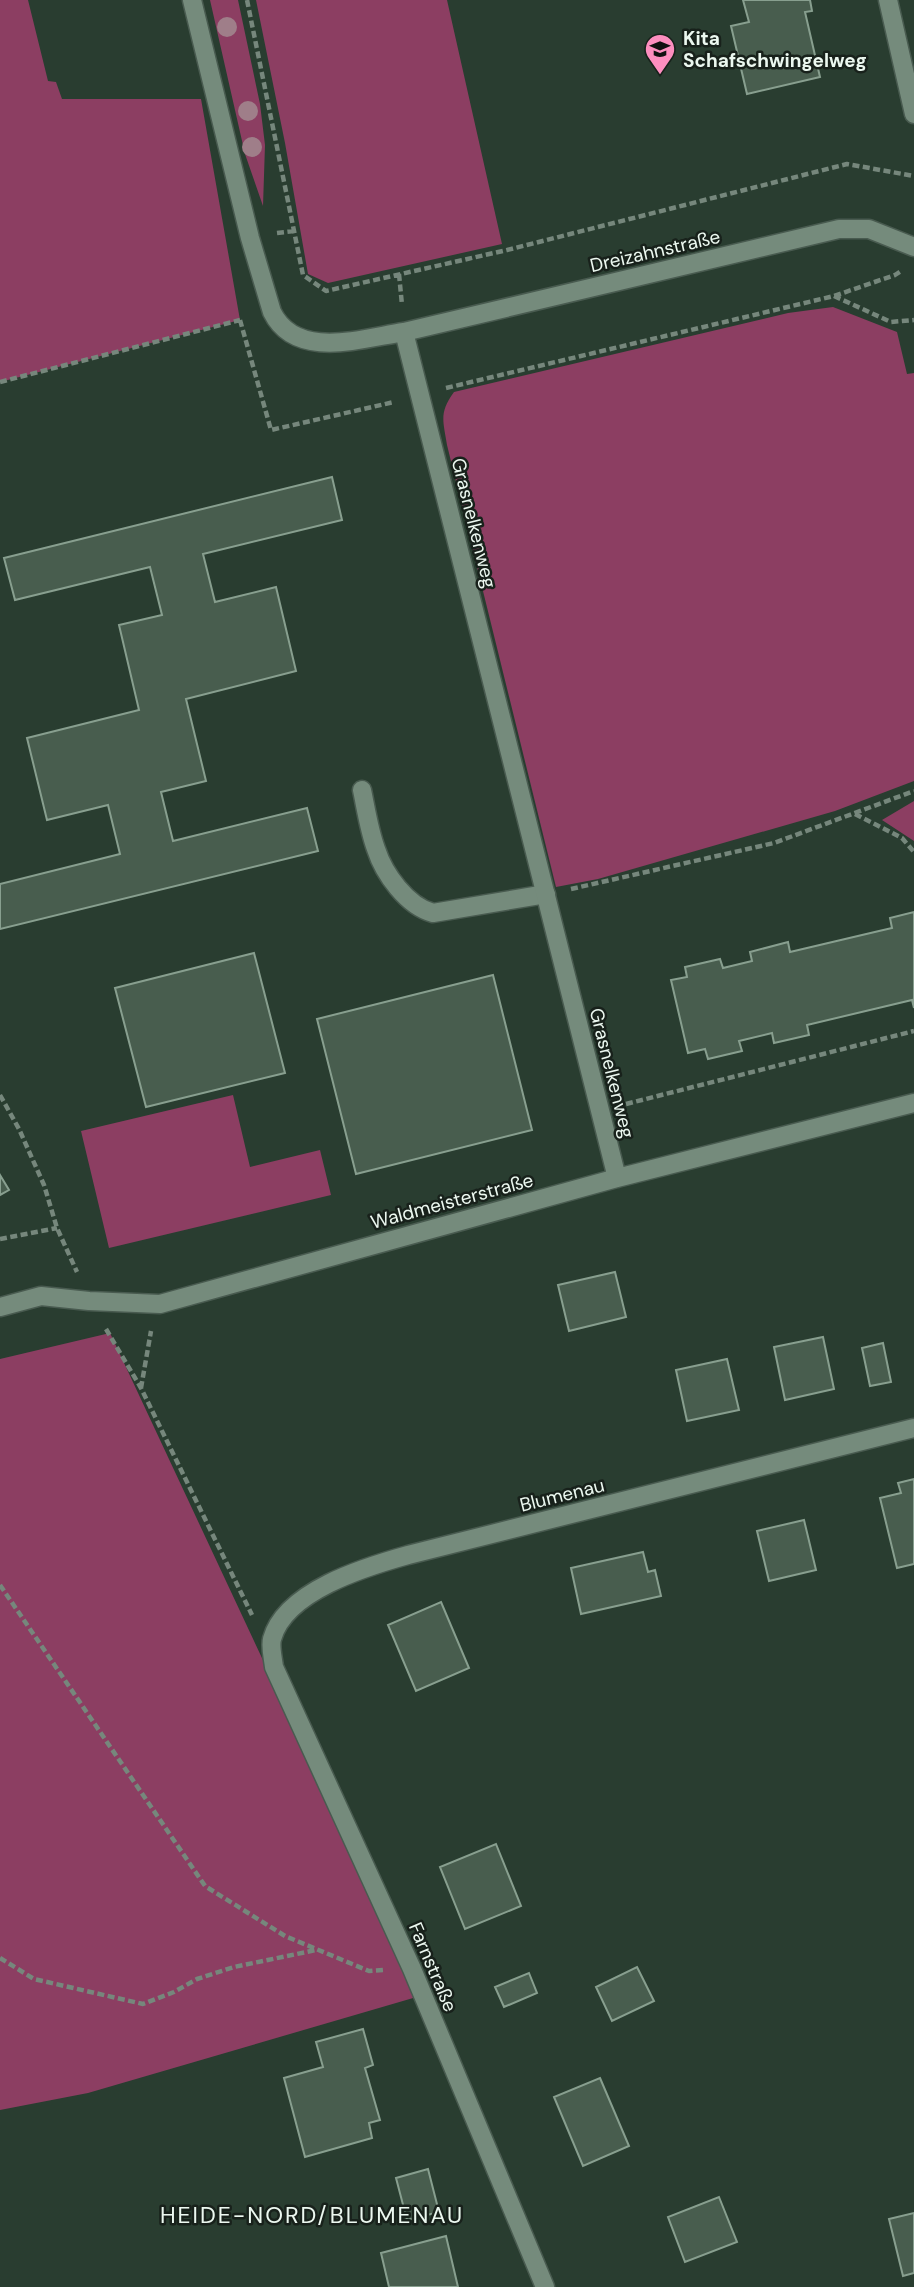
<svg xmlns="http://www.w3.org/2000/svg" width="914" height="2287" viewBox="0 0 914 2287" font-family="'DM Sans',sans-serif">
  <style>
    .green { fill: #8c3e62 }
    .building { fill: #485d4e; stroke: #889f8f; stroke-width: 2 }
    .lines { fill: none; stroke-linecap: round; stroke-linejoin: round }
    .lane-casing { stroke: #495b50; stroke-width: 21 }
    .street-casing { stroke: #495b50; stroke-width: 21 }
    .path { stroke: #76877c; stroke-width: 4.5; stroke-dasharray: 7 3.5; stroke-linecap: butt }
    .lane { stroke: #758b7c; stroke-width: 18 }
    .street { stroke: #758b7c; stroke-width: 18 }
    .tree { fill: #9f7e89 }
    .labels { text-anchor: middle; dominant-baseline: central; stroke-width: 5; stroke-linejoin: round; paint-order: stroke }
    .poi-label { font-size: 19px; font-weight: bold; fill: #ecf8f0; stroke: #18211b; text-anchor: start }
    .street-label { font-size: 19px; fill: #ecf8f0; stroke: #18211b }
    .quarter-label { font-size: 23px; letter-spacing: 2px; fill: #ecf8f0; stroke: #18211b }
  </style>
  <rect width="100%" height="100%" fill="#293d30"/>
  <path class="green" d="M0,0H28L48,81L56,82L62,99H201L240,320L0,382Z
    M210,0H238L260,104L265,145L263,206L245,154Z
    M256,0H447L502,244L328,283L308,274L285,143Z
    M833,307L897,332L907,374L914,373V781L835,811L598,879L556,887L447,445C443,420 439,413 454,392L788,313Z
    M914,801V841L882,820Z
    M233,1095L250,1167L320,1150L331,1195L109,1248L81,1131Z
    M110,1333L420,1996L88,2093L0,2110V1359Z"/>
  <path class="building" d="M743,0H810L812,11L805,12L820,77L747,94L731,26L749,22Z
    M332,477L342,520L203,554L215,602L276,587L296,671L186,699L206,781L161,792L173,841L307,808L318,851L0,929V884L120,854L108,805L47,820L27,738L139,710L119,625L162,615L150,567L15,600L4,558Z
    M914,912V1008L912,1000L807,1025L809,1035L774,1043L772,1033L739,1041L742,1051L708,1059L705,1049L688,1053L671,980L687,977L685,967L720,959L723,968L752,961L750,952L788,942L790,952L879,931L892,928L890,918Z
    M254,953L285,1073L146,1107L115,988Z
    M493,975L532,1130L356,1174L317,1019Z
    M0,1175L9,1190L0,1195Z
    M615,1272L626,1317L569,1331L558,1285Z
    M823,1337L834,1389L785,1400L774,1347Z
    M883,1343L891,1382L870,1386L862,1348Z
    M727,1359L739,1410L687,1421L676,1370Z
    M914,1479V1564L897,1568L880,1498L901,1493L898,1483Z
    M804,1520L816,1570L769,1581L757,1531Z
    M643,1552L648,1572L655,1570L661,1596L581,1614L571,1568Z
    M441,1602L469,1668L416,1691L388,1625Z
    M496,1844L521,1906L465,1929L440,1867Z
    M637,1967L654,2001L612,2021L596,1987Z
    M529,1973L537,1993L504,2007L495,1987Z
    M363,2029L373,2065L365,2068L380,2120L369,2123L372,2138L305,2157L284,2078L323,2067L316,2042Z
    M600,2078L629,2146L583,2166L554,2097Z
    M428,2169L439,2212L407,2220L396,2178Z
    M719,2197L737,2242L685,2262L668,2217Z
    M914,2213V2273L903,2276L889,2219Z
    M446,2236L458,2287H389L381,2253Z"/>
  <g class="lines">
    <g class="lane-casing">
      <path id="lane" d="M362,790C366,809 369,830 376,849C384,874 407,906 433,913L546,894"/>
    </g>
    <g class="street-casing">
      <path id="street" d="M192,0L250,238L272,312C296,361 363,338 404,332L839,229H869L914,247
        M888,0L914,114
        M404,332L617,1178
        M0,1307L41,1296L89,1301L160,1304L617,1178L914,1103
        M545,2287L412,1969L274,1667C273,1658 270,1647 272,1639C285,1591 365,1567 408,1555L914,1428"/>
    </g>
    <path class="path" d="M247,0L303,275L326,291L507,250L847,164L914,176
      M277,233L294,231
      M399,274L402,305
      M834,296L891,322L914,320
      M240,320L271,430L394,402
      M0,382L240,320
      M446,388L834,296L895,275L901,271
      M855,814L902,838L914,852
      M571,889L774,843L914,791
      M0,1095L19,1129L44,1185L57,1228L77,1272
      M626,1104L914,1031
      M0,1239L57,1228
      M106,1329L141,1388L252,1615
      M141,1388L151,1331
      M0,1585L205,1886L285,1936L369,1971L383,1970
      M0,1958L34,1979L143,2004L174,1992L197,1979L234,1967L316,1950"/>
    <use href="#lane" class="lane"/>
    <use href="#street" class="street"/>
  </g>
  <g class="tree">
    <circle cx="227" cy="27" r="10"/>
    <circle cx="248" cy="111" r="10"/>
    <circle cx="252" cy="147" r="10"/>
  </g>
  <defs>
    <g id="school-pin" transform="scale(1.575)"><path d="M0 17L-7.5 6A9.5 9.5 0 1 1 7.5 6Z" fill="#fd8ebf" stroke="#18211b"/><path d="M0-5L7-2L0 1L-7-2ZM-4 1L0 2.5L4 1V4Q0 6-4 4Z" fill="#111"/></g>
  </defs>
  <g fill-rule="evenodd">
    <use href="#school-pin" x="660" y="49"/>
  </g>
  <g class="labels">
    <g class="poi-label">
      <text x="683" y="38">Kita<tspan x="683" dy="22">Schafschwingelweg</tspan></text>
    </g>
    <g class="street-label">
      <text transform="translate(655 251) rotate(-13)">Dreizahnstraße</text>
      <text transform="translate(474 523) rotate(76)">Grasnelkenweg</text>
      <text transform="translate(612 1073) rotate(76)">Grasnelkenweg</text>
      <text transform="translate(452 1201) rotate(-15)">Waldmeisterstraße</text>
      <text transform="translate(562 1495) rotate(-14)">Blumenau</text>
      <text transform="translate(433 1967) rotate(67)">Farnstraße</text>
    </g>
    <g class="quarter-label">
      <text x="312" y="2215">HEIDE-NORD/BLUMENAU</text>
    </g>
  </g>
</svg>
